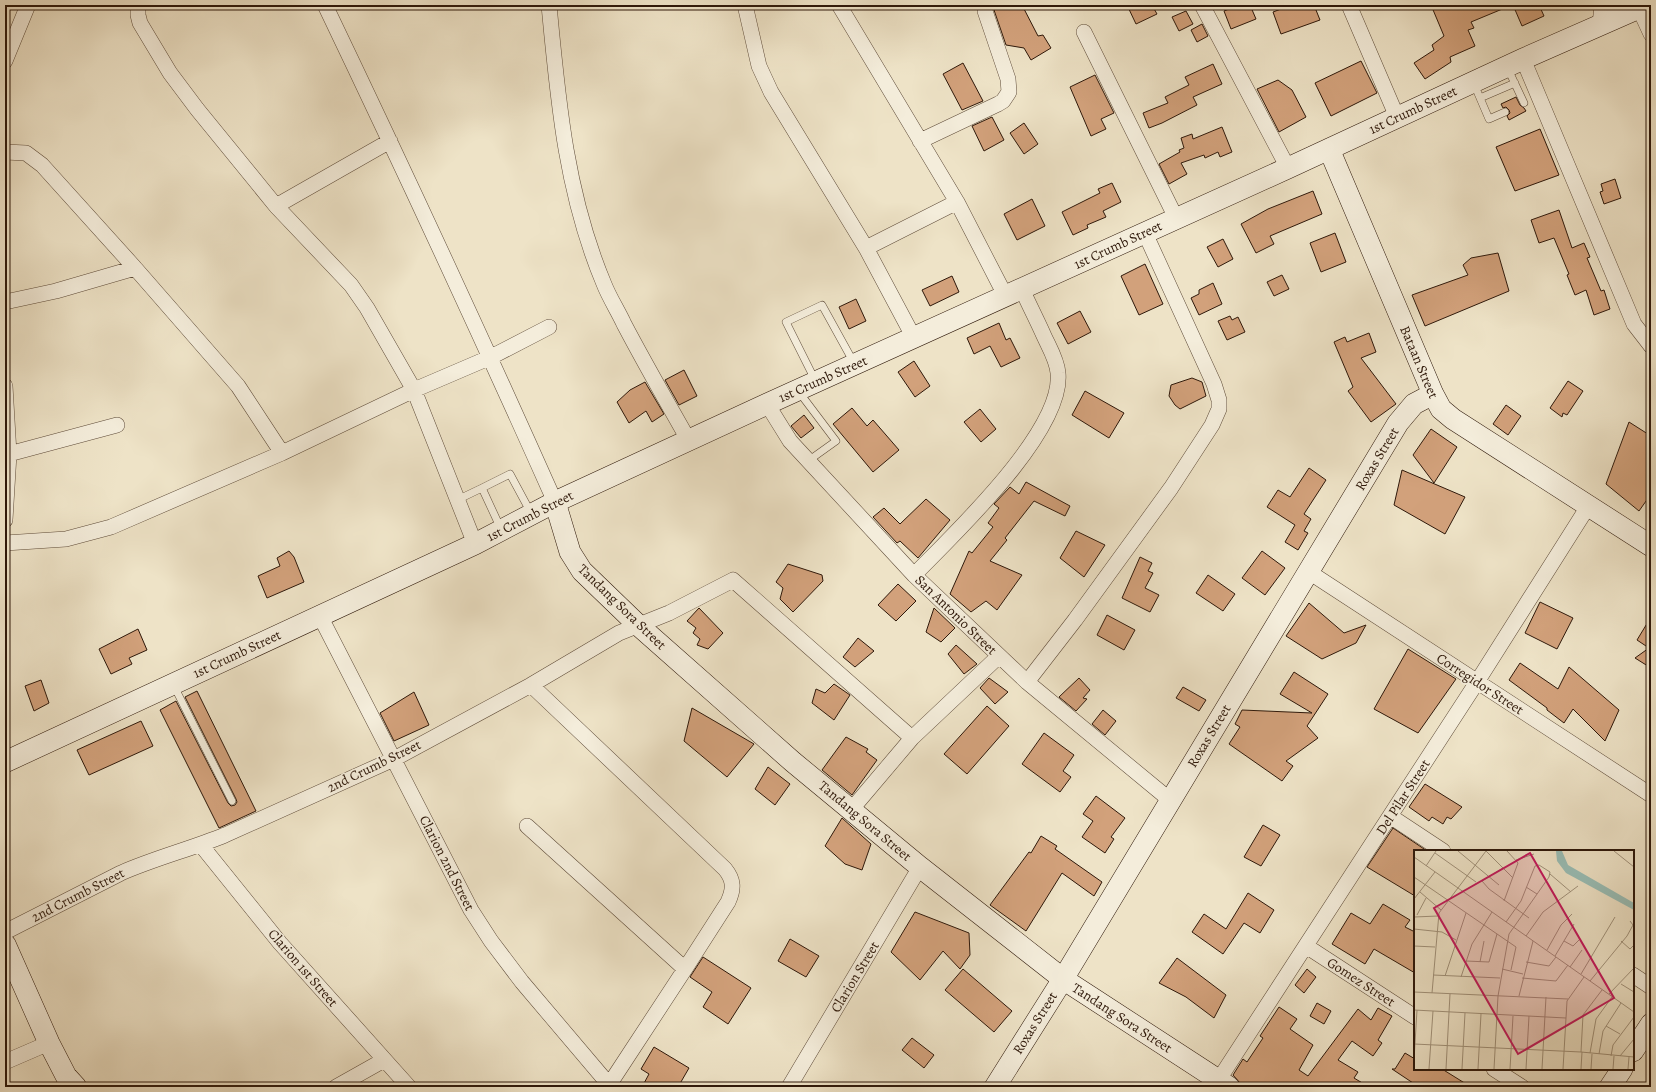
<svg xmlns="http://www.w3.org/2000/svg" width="1656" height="1092" viewBox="0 0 1656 1092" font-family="Alegreya,serif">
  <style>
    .building { fill: #d2a17b; stroke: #2e180a }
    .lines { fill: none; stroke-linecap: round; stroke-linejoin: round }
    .lane-casing { stroke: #5e4b39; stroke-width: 8 }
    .street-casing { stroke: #5e4b39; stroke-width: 16 }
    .secondary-casing { stroke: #2e180a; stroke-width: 22 }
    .lane { stroke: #f4eddb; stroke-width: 7 }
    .street { stroke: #f4eddb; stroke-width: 15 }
    .secondary { stroke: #f4eddb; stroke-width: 21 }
    .labels { text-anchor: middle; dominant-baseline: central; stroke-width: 3; stroke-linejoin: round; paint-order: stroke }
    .street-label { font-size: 14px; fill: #2e180a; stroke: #f4eddb }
    .inset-road { fill: none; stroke: #a1927b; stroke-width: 1 }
    .view { fill: #c2185b; fill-opacity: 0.15; stroke: #c2185b; stroke-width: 2 }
    .inset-edge { fill: none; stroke: #2e180a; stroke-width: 2 }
  </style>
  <rect width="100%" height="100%" fill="#eee3c7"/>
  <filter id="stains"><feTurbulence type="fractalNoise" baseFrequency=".005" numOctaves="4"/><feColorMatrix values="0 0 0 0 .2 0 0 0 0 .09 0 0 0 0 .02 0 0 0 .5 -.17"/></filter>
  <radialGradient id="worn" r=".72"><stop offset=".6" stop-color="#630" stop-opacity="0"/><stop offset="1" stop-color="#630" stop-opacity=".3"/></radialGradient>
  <path class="building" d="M1002,5H1022L1038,36L1043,35L1051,48L1031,60L1024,48L1006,45L994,10Z
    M1127,5H1152L1157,14L1136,24Z
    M1239,5H1250L1256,19L1231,29L1224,11Z
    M1280,5H1314L1320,20L1281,34L1273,12L1281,9Z
    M1431,5H1512L1471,22L1474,28L1468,30L1475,46L1450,57L1451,62L1425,79L1414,63L1434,50L1432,45L1444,36Z
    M1513,5H1539L1544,16L1522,26Z
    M1186,11L1193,24L1179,31L1172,17Z
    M1202,24L1208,36L1197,42L1191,30Z
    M1361,61L1377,93L1331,116L1315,83Z
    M963,63L983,101L962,110L943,74Z
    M1213,64L1222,84L1193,97L1197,105L1162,123L1149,128L1143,113L1168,103L1165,97L1189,85L1185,77Z
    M1095,75L1114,113L1101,119L1106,129L1091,136L1070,87Z
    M1278,80L1292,90L1306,117L1279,132L1257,89Z
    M1516,97L1520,105L1524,108L1526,111L1509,120L1507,116L1510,113L1509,110L1506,107L1503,108L1501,104Z
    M992,117L1004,140L984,151L972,126Z
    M1024,123L1038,144L1024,154L1010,133Z
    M1222,127L1232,152L1220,157L1218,152L1205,158L1204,155L1181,163L1187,174L1169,184L1159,164L1180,152L1179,150L1184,148L1181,138L1192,134L1193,139Z
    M1540,129L1559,175L1515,191L1496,147Z
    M1615,179L1621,198L1604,204L1600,192L1603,191L1601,184Z
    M1112,183L1121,202L1103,211L1106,217L1087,225L1088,228L1073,235L1062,212L1100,193L1098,189Z
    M1313,191L1322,214L1270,236L1274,244L1256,253L1241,224L1268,209Z
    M1032,199L1045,226L1017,240L1004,214Z
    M1559,210L1572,248L1584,243L1590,257L1587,258L1601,291L1604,290L1610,309L1594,315L1586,290L1575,295L1567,275L1569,274L1554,238L1539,243L1531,220Z
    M1335,233L1346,262L1321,272L1310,243Z
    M1223,239L1233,259L1218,267L1207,247Z
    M1498,253L1509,291L1425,326L1412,295L1468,275L1463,265L1471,258Z
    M1145,264L1163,304L1139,315L1121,276Z
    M1282,275L1289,289L1274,296L1267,282Z
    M952,276L959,292L930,306L922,290Z
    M1213,283L1222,304L1199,315L1191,298L1199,294V290Z
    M856,299L866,321L849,329L839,307Z
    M1080,311L1091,332L1068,344L1057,323Z
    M1230,316L1232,320L1238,317L1245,332L1227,340L1218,321Z
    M999,323L1006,340L1010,338L1020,358L1001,367L990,346L974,354L967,338Z
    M1369,333L1376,352L1361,358L1396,404L1371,422L1348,391L1353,387L1334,342L1345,337L1347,342Z
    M914,361L930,386L915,397L898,372Z
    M684,370L697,396L679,405L665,380Z
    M1192,378L1202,382L1206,396L1180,409L1175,405L1169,396L1171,385Z
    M1568,381L1583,391L1567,415L1563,413L1562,417L1550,408Z
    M645,382L664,414L652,422L646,411L629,423L617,402L630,390Z
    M1085,391L1124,413L1109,438L1072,415Z
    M1506,405L1521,416L1508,435L1493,424Z
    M852,408L867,426L873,420L899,450L873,472L833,424Z
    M980,409L996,429L981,442L964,422Z
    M804,415L814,428L801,438L791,426Z
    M1629,422L1651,436V494L1639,511L1606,484Z
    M1431,429L1457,447L1434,483L1413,455Z
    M1309,468L1326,480L1304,514L1311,519L1304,531L1308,533L1298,550L1285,542L1295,525L1267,507L1278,490L1290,497Z
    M1402,470L1465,497L1445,534L1394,505Z
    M1026,482L1070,506L1065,516L1034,501L1005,538L1007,540L990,561L1022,575L997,610L986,601L971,612L950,594L969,551L972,553L993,527L988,523L999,508L994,504L1010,487L1019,494Z
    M926,499L950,520L918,558L900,541L897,543L873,517L884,508L900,524Z
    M1076,531L1105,545L1084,577L1060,558Z
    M289,551L294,557L304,582L267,598L258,576L280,566L277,558Z
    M1262,551L1285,568L1265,595L1242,578Z
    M1140,557L1152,563L1148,571L1153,573L1145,588L1159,595L1150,612L1122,598Z
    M788,564L822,575L823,581L793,612L780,599L783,588L776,582Z
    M1208,575L1235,594L1223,611L1196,593Z
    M898,584L916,601L896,621L878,605Z
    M1540,602L1573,618L1557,649L1525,633Z
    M1309,603L1344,633L1366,625L1356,643L1322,659L1286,636Z
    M699,608L723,633L708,649L697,645L700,639L693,633L696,628L687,621Z
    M934,608L955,628L941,642L926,632Z
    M1107,615L1135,630L1124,650L1097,635Z
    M1651,617V668L1635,658L1649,648L1637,640Z
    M138,629L147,650L129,658L132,664L111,674L99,649Z
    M858,638L874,651L855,667L843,657Z
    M956,645L977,664L964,674L948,654Z
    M1408,649L1456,679L1418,733L1374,709Z
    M1520,663L1558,689L1569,667L1619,710L1605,741L1573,709L1564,723L1547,710V708L1509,680Z
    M1294,672L1328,694L1307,726L1318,738L1286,761L1293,766L1282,781L1229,744L1240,727L1235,724L1242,710L1312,713L1280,694Z
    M989,678L1008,692L995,704L980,688Z
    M1079,678L1090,690L1083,698L1087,699L1076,711L1059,697Z
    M41,680L49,703L34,711L25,686Z
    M834,684L850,695L834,720L812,703L816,689L825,693Z
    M1183,687L1206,700L1199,711L1176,698Z
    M197,691L256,811L219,828L160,710L176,701L228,803L231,806L235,805L237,802L236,799L185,697Z
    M414,692L429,725L394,741L380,713Z
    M987,706L1009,726L967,774L944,754Z
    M692,708L754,744L727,777L684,741Z
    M1103,710L1116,721L1105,735L1092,724Z
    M141,721L153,746L89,775L77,750Z
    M1044,733L1074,755L1063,771L1071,777L1060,792L1022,764Z
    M846,737L868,749L866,752L877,760L852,795L822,770Z
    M768,767L790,784L775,805L755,789Z
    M1425,784L1462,807L1451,819L1447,817L1443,824L1432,817L1429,821L1409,807Z
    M1096,796L1125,818L1111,837L1114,839L1105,853L1082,837L1093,821L1083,814Z
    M842,818L871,844L862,870L845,864L825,846Z
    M1263,825L1280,835L1261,866L1244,857Z
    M1393,828L1427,851H1415V896L1367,867Z
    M1041,836L1057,846L1055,849L1102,882L1094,896L1062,873L1026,931L990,905L1029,852L1031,853Z
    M1248,893L1274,910L1260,933L1244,923L1223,954L1192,932L1204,914L1226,929Z
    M1383,904L1410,920L1405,927L1415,932V973L1374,949L1365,964L1332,944L1351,913L1370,924Z
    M915,912L969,933L970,955L960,969L943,951L920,980L891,952Z
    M790,939L819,956L806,977L778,961Z
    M703,957L751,988L728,1024L703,1007L712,992L690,977Z
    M1177,958L1226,995L1214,1018L1186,997L1159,983Z
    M963,969L1012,1011L994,1032L945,990Z
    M1307,969L1316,977L1304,993L1295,985Z
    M1317,1003L1331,1011L1324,1024L1310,1016Z
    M1279,1007L1297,1019L1290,1029L1313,1045L1299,1070L1308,1076L1358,1009L1371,1020L1378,1008L1392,1016L1378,1040L1382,1043L1373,1056L1352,1041L1338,1060L1358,1072L1354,1078L1369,1087H1246L1240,1083L1233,1075L1243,1059L1247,1062L1263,1038L1260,1036Z
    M912,1038L934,1055L924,1068L902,1050Z
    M654,1047L689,1068L678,1087H642L649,1074L641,1069Z
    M1405,1053L1415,1059V1069H1442L1471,1087H1419L1392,1069H1395Z"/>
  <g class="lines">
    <g class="lane-casing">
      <path id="lane" d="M1508,69L1524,103
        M1474,84L1489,119L1505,112
        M1480,98L1515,83
        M815,380L786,322L822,305L854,363
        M799,392L836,441L808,461
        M457,500L482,488
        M501,529L482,488L510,474L531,513
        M174,686L232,801"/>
    </g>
    <g class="street-casing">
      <path id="street" d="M138,5V15L140,23L170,73L197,109L276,206L351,285L367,308L414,390L475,544
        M325,5C404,170 481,336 555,502
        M549,5C558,101 566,194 604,284C609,297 618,311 624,324C645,364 667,402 689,441
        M745,5L759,66L771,92L866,248L914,338
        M839,5L957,202L1006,297
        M1202,5L1288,168
        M1349,5L1397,117
        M1639,8L1651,34
        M1600,25L1602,5
        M1084,32L1176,218
        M1523,59L1634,324L1651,346
        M5,61L28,5
        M920,141L998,104L1003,101L1009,92L1008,79L985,11
        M5,152L26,153L42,165L135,268L238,386L282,453
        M276,206L390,141
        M866,248L957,202
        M5,302L56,291L135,268
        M5,386L9,454L5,520
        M767,404L790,441L914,575L1027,682L1170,800
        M5,455L117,425
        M5,543L66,539L111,527L282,453L414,390L491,357L549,327
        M1309,572L1651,795
        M914,575C954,534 1064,431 1058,373C1057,360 1049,347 1044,336C1037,320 1029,305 1022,289
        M320,616L471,910L491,941L522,982L611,1087
        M1027,682L1075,620L1171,488L1212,425L1219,409V400L1214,384L1145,233
        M531,685L725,869C734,880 734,889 728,902L685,969L609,1085
        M851,810L912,738L999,656
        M1390,816L1443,851
        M527,826L685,969
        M201,845L280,943L409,1087
        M5,932L121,873C155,858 191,849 225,835L394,759L531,685L619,633L669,613L733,580L912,738
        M1306,946L1415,1017
        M1633,975L1651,987
        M5,1062L49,1043
        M1494,1069L1522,1087
        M336,1087L384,1060
        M789,1087L920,867
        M1214,1087L1477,682L1589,505"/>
    </g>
    <g class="secondary-casing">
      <path id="secondary" d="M1329,149L1433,394L1441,409L1453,419L1651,546
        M555,502L570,552L582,571L638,625L793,762L920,867L1063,979L1229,1087
        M5,762L475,544L555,502L767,404L1288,168L1523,59L1646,5
        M5,944L49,1043L66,1076L76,1087
        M1633,1051L1651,1024
        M995,1087L1063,979L1398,423L1414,404L1433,394
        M1610,1087L1622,1069"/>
    </g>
    <use href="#lane" class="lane"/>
    <use href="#street" class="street"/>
    <use href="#secondary" class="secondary"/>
  </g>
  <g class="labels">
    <g class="street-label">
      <text transform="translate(1413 110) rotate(-25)">1st Crumb Street</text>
      <text transform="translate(1118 245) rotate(-25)">1st Crumb Street</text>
      <text transform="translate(1419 362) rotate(67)">Bataan Street</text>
      <text transform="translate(823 379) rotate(-24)">1st Crumb Street</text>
      <text transform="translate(1377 459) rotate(-59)">Roxas Street</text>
      <text transform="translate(530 516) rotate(-27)">1st Crumb Street</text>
      <text transform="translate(622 607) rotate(44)">Tandang Sora Street</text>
      <text transform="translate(956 615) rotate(44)">San Antonio Street</text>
      <text transform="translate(237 654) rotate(-25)">1st Crumb Street</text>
      <text transform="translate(1480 684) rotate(33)">Corregidor Street</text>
      <text transform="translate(1209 736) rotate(-59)">Roxas Street</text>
      <text transform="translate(374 766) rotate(-26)">2nd Crumb Street</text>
      <text transform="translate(1403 797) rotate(-57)">Del Pilar Street</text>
      <text transform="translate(865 821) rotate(40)">Tandang Sora Street</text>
      <text transform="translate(447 863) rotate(63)">Clarion 2nd Street</text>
      <text transform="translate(78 895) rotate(-27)">2nd Crumb Street</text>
      <text transform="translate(303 968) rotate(49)">Clarion 1st Street</text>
      <text transform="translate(855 977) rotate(-59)">Clarion Street</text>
      <text transform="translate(1361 982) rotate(33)">Gomez Street</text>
      <text transform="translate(1122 1018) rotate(33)">Tandang Sora Street</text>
      <text transform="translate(1035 1023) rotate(-58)">Roxas Street</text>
    </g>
  </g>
  <g transform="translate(1414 850)">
    <rect width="220" height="220" fill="#eee3c7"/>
    <path d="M142,1H148L154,15L220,53V60L152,23L143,11Z" fill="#99beb6"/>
    <path class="inset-road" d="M44,1L85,35M72,1L99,28M200,1L220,17M21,3L62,32M0,7L220,162M102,10L120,4M12,16L22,1M89,18L68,31L75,39L115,68M136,24L157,42M0,27L102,97L97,120M112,37L123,44M6,42L27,60M0,49L21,22M90,51L104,13L93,1M3,65L12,48M0,67L24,66M0,79L28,82L42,90M112,86L129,62L164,36M150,91L159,96L165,90M207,91L216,99L220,95M0,96L21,97M133,100L147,75L158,64M141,106L160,74M52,111L75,112L83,84M66,112L70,91M112,112L135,116L142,107M156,117L168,100M88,119L109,124M167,124L201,67M19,125L86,128M31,126L52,63M47,127L58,94L78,62M108,128L142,131L154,115M176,131L213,86L219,75L216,71M207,134L220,142M0,142L154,149M18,143L25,63L72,1M195,144L220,118M105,146L119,91M0,160L152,168M192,176L206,184M0,194L167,202L220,207M167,202L169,165L188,140M176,203L182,169L198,147M185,204L189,181L207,153M197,206L199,195L220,167M206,206L220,189M0,210L3,160M15,219L19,161M32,219L36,144M48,219L51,163M64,219L67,164M80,219L84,146L95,84L135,27L136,22L125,15L121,16L107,51L92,72M96,219L99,166M112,219L115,166M128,219L132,147M149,219L153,151L170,127M167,219L168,202M177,219L178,204M199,219L200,206M214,219L215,207"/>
    <path class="view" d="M116,3L200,148L104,204L20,58Z"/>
    <rect width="220" height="220" class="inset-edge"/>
  </g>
  <rect width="1656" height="1092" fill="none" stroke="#eee3c7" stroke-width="20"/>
  <rect x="6" y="6" width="1644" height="1080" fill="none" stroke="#2e180a" stroke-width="2"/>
  <rect x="10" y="10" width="1636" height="1072" fill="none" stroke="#2e180a"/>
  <rect width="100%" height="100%" filter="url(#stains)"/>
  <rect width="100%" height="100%" fill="url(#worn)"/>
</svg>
